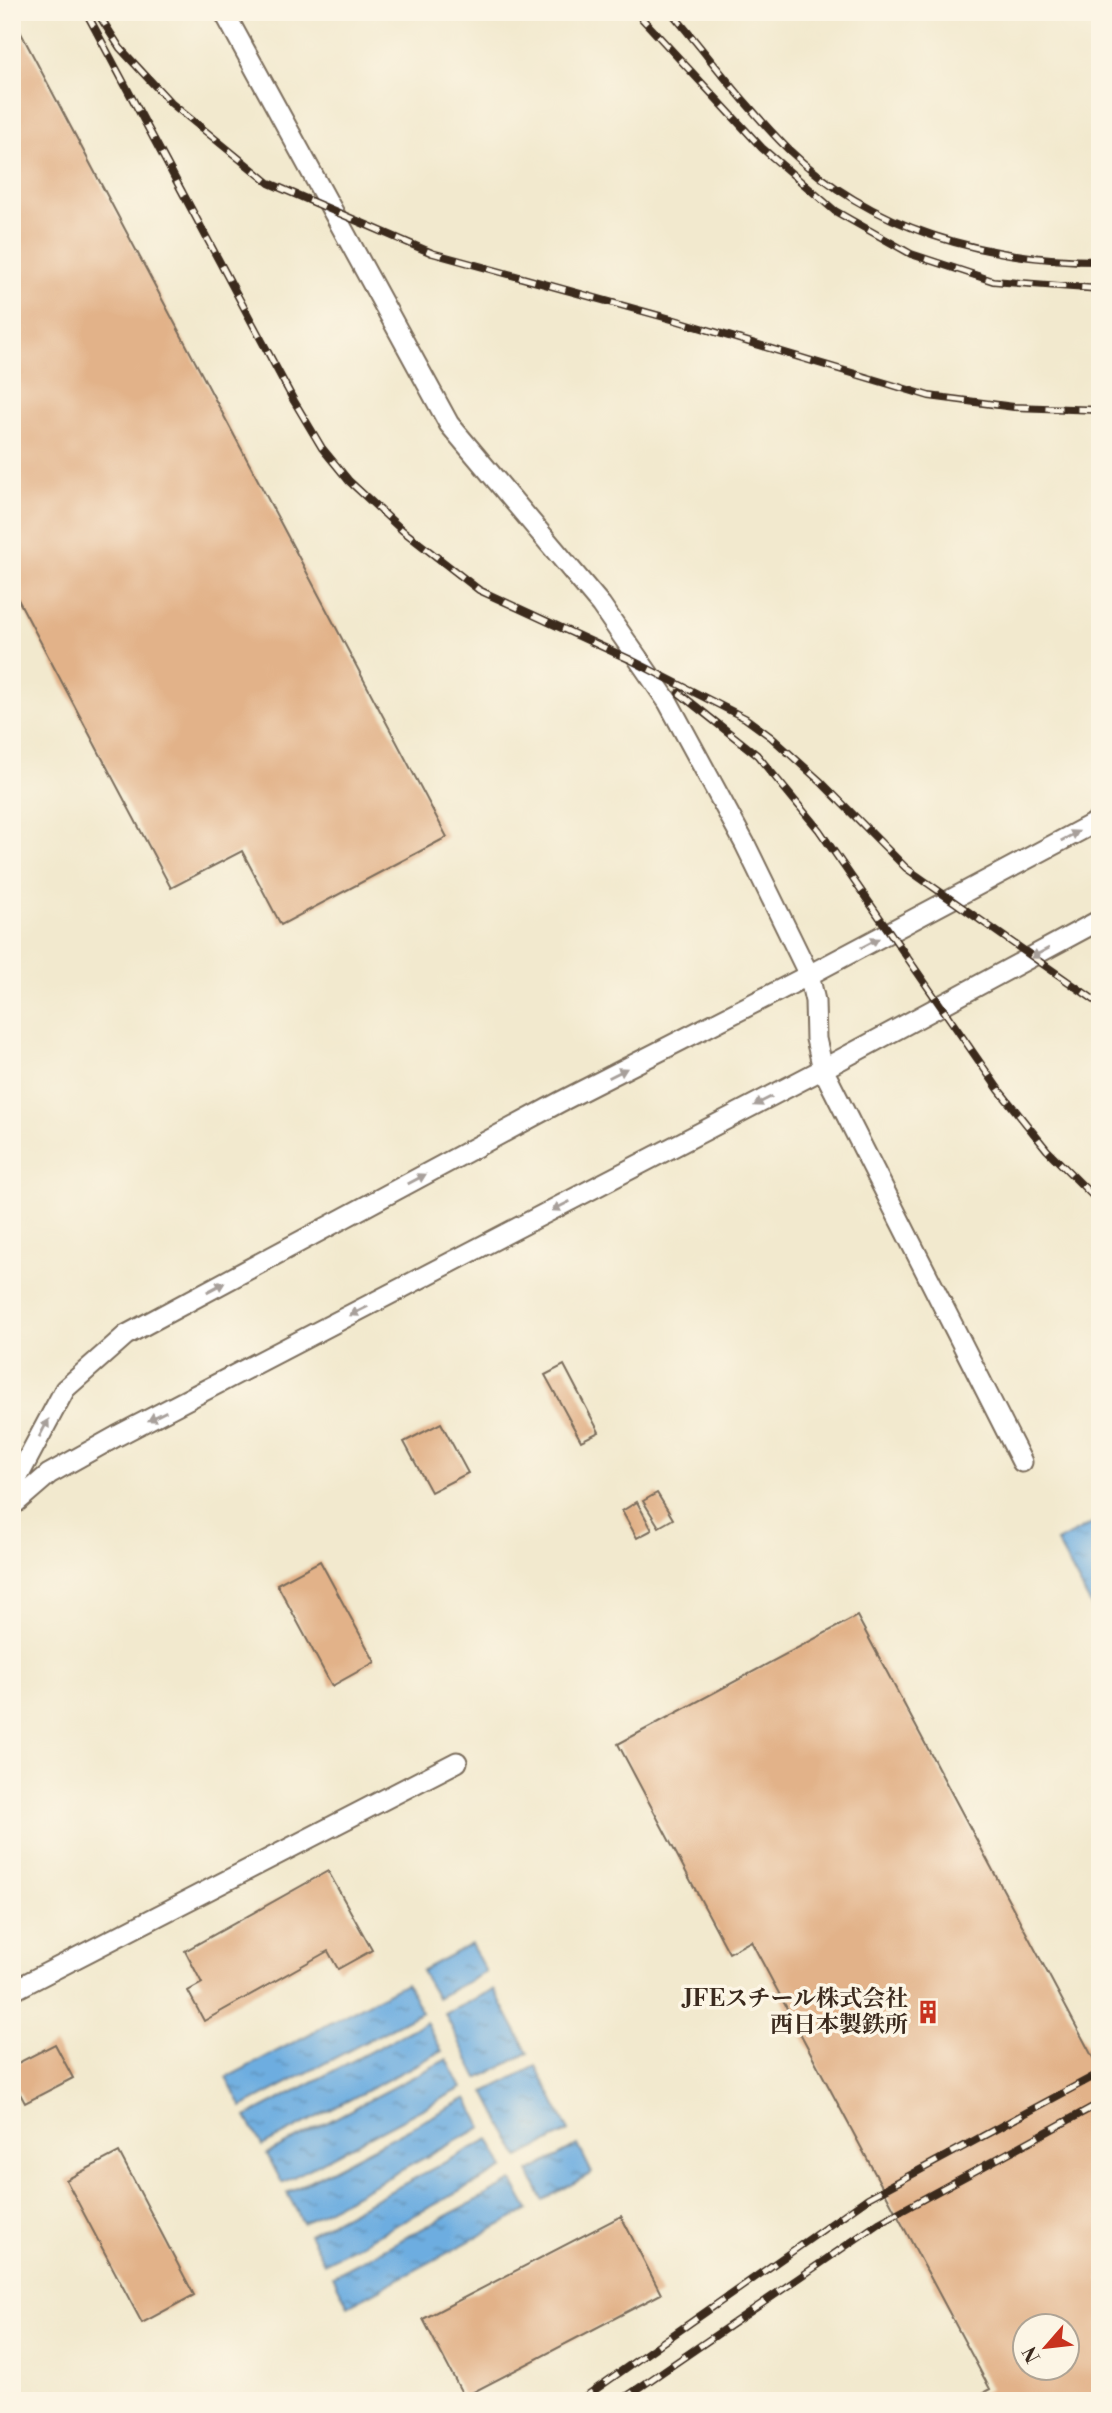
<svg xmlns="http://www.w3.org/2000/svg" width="1112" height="2413" viewBox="0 0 1112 2413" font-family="'Libre Bodoni','Noto Serif JP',serif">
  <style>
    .water { fill: url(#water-ripples); stroke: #546c7f; stroke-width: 2 }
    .building { fill: #e2b289; fill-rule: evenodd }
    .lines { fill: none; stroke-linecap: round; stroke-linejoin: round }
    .lane-casing { stroke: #7b6d5c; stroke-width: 23 }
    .lane { stroke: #fff; stroke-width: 19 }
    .rail-casing { stroke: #3b2a1e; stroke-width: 8 }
    .rail { stroke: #fcf5e5; stroke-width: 5; stroke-dasharray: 16; stroke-linecap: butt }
    .oneway { fill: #a79f9a }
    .labels { text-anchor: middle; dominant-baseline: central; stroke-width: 7; stroke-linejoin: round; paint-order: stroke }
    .poi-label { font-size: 23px; font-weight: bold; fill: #3b2a1e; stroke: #fcf5e5; text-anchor: end }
  </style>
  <defs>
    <pattern id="water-ripples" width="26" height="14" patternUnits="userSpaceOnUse" patternTransform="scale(1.75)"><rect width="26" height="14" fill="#6dade0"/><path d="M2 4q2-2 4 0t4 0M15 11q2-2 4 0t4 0" fill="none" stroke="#5b8db5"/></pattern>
  </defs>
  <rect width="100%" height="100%" fill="#fcf5e5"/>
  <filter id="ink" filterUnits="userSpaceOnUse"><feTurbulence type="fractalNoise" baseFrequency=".0143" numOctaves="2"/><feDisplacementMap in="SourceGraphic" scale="14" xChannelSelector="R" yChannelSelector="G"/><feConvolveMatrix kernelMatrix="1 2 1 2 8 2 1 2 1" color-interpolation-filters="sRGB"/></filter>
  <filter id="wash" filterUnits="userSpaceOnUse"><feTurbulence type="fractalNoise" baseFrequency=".00686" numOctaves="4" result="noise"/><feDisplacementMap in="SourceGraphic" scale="28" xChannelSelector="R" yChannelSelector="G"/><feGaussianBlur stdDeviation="1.57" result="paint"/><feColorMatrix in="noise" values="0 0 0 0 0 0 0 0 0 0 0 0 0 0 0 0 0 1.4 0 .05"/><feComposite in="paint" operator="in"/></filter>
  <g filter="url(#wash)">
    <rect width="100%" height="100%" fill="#f2e9ce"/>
    <path class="water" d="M1100,1519V1622L1057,1542Z
      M471,1944L486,1972L437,1998L421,1971Z
      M406,1983L422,2012L242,2107L226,2078Z
      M494,1989L528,2053L478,2079L445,2014Z
      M426,2022L442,2051L262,2146L246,2117Z
      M447,2059L462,2088L282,2183L267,2154Z
      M536,2066L569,2131L519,2157L485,2092Z
      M467,2098L482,2127L303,2223L287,2193Z
      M489,2139L504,2168L324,2263L309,2234Z
      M578,2145L592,2173L543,2200L529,2172Z
      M512,2181L528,2210L348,2306L333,2276Z"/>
    <g id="blocks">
      <path class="building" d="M12,16L447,837L281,925L242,851L171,888L12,588Z
        M564,1365L599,1432L581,1441L545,1375Z
        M441,1423L468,1473L431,1492L404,1442Z
        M657,1493L673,1519L659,1527L643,1501Z
        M637,1502L652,1530L637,1538L622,1511Z
        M320,1561L375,1662L332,1686L277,1584Z
        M857,1616L1100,2071V2401H968L990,2389L751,1941L729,1953L618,1744ZM1024,2326H1066V2368H1024Z
        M328,1871L372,1950L338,1969L328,1951L204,2021L188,1991L202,1983L185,1951Z
        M55,2044L73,2078L25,2103L12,2079V2066Z
        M119,2152L194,2295L142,2323L66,2180Z
        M621,2216L661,2294L464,2397L423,2319Z"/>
    </g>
  </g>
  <g filter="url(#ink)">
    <use href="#blocks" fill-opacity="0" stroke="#7b6d5c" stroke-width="2"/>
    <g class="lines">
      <g class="lane-casing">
        <path id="lane" d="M224,12L449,424L601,605L668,702L745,844L809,975L815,1001L816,1039L823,1069L1022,1462
          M12,1488L65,1389L126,1335L560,1102L809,975L1100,820
          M12,1506L49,1474L117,1436L823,1069L1100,920
          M12,1991L457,1762"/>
      </g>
      <use href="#lane" class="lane"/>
      <g class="rail-casing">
        <path id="rail" d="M86,12L294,401L322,448L349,481L402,530L479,590L631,660L745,718L771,737L821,782L906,868L1100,1004
          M97,12L120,48L171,103L269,183L432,253L675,320L929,396L1014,407L1100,410
          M636,12L762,148L835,211L911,254L993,281L1100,289
          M671,12C710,58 746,107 788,149C872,230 986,261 1100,261
          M679,693L757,755L819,830L999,1090L1047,1150L1100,1203
          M579,2401L868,2198L1100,2073
          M620,2401L879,2223L1100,2103"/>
      </g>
      <use href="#rail" class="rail"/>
    </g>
    <defs><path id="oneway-solid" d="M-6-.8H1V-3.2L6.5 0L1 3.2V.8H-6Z" transform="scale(1.75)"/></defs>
    <g class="oneway">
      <use href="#oneway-solid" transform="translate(1070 836) rotate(-28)"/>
      <use href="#oneway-solid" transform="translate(870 943) rotate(-28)"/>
      <use href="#oneway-solid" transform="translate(1040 953) rotate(151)"/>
      <use href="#oneway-solid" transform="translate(618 1073) rotate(-27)"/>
      <use href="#oneway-solid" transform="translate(763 1101) rotate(153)"/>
      <use href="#oneway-solid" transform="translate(417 1179) rotate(-28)"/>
      <use href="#oneway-solid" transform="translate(561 1206) rotate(153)"/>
      <use href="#oneway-solid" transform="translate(216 1287) rotate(-28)"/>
      <use href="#oneway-solid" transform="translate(359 1311) rotate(153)"/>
      <use href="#oneway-solid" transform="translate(157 1416) rotate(153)"/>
      <use href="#oneway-solid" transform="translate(44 1428) rotate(-62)"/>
    </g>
  </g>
  <defs>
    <g id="building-bare" transform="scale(1.89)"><path d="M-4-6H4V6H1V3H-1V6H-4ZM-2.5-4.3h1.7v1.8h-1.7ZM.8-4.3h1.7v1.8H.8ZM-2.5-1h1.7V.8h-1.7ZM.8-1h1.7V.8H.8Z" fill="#c8321e" stroke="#fcf5e5" stroke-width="2.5" paint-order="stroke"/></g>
  </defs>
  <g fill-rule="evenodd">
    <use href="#building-bare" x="928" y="2012"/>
  </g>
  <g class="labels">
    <g class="poi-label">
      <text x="908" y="1999">JFEスチール株式会社<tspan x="908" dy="26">西日本製鉄所</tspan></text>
    </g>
  </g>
  <rect width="1112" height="2413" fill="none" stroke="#fcf5e5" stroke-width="42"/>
  <g transform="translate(1046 2347) rotate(242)"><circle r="33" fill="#fcf5e5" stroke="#afa495" stroke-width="2"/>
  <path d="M0-5L12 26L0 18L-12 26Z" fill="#c8321e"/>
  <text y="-10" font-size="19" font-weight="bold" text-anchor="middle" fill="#3b2a1e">N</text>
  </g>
</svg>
